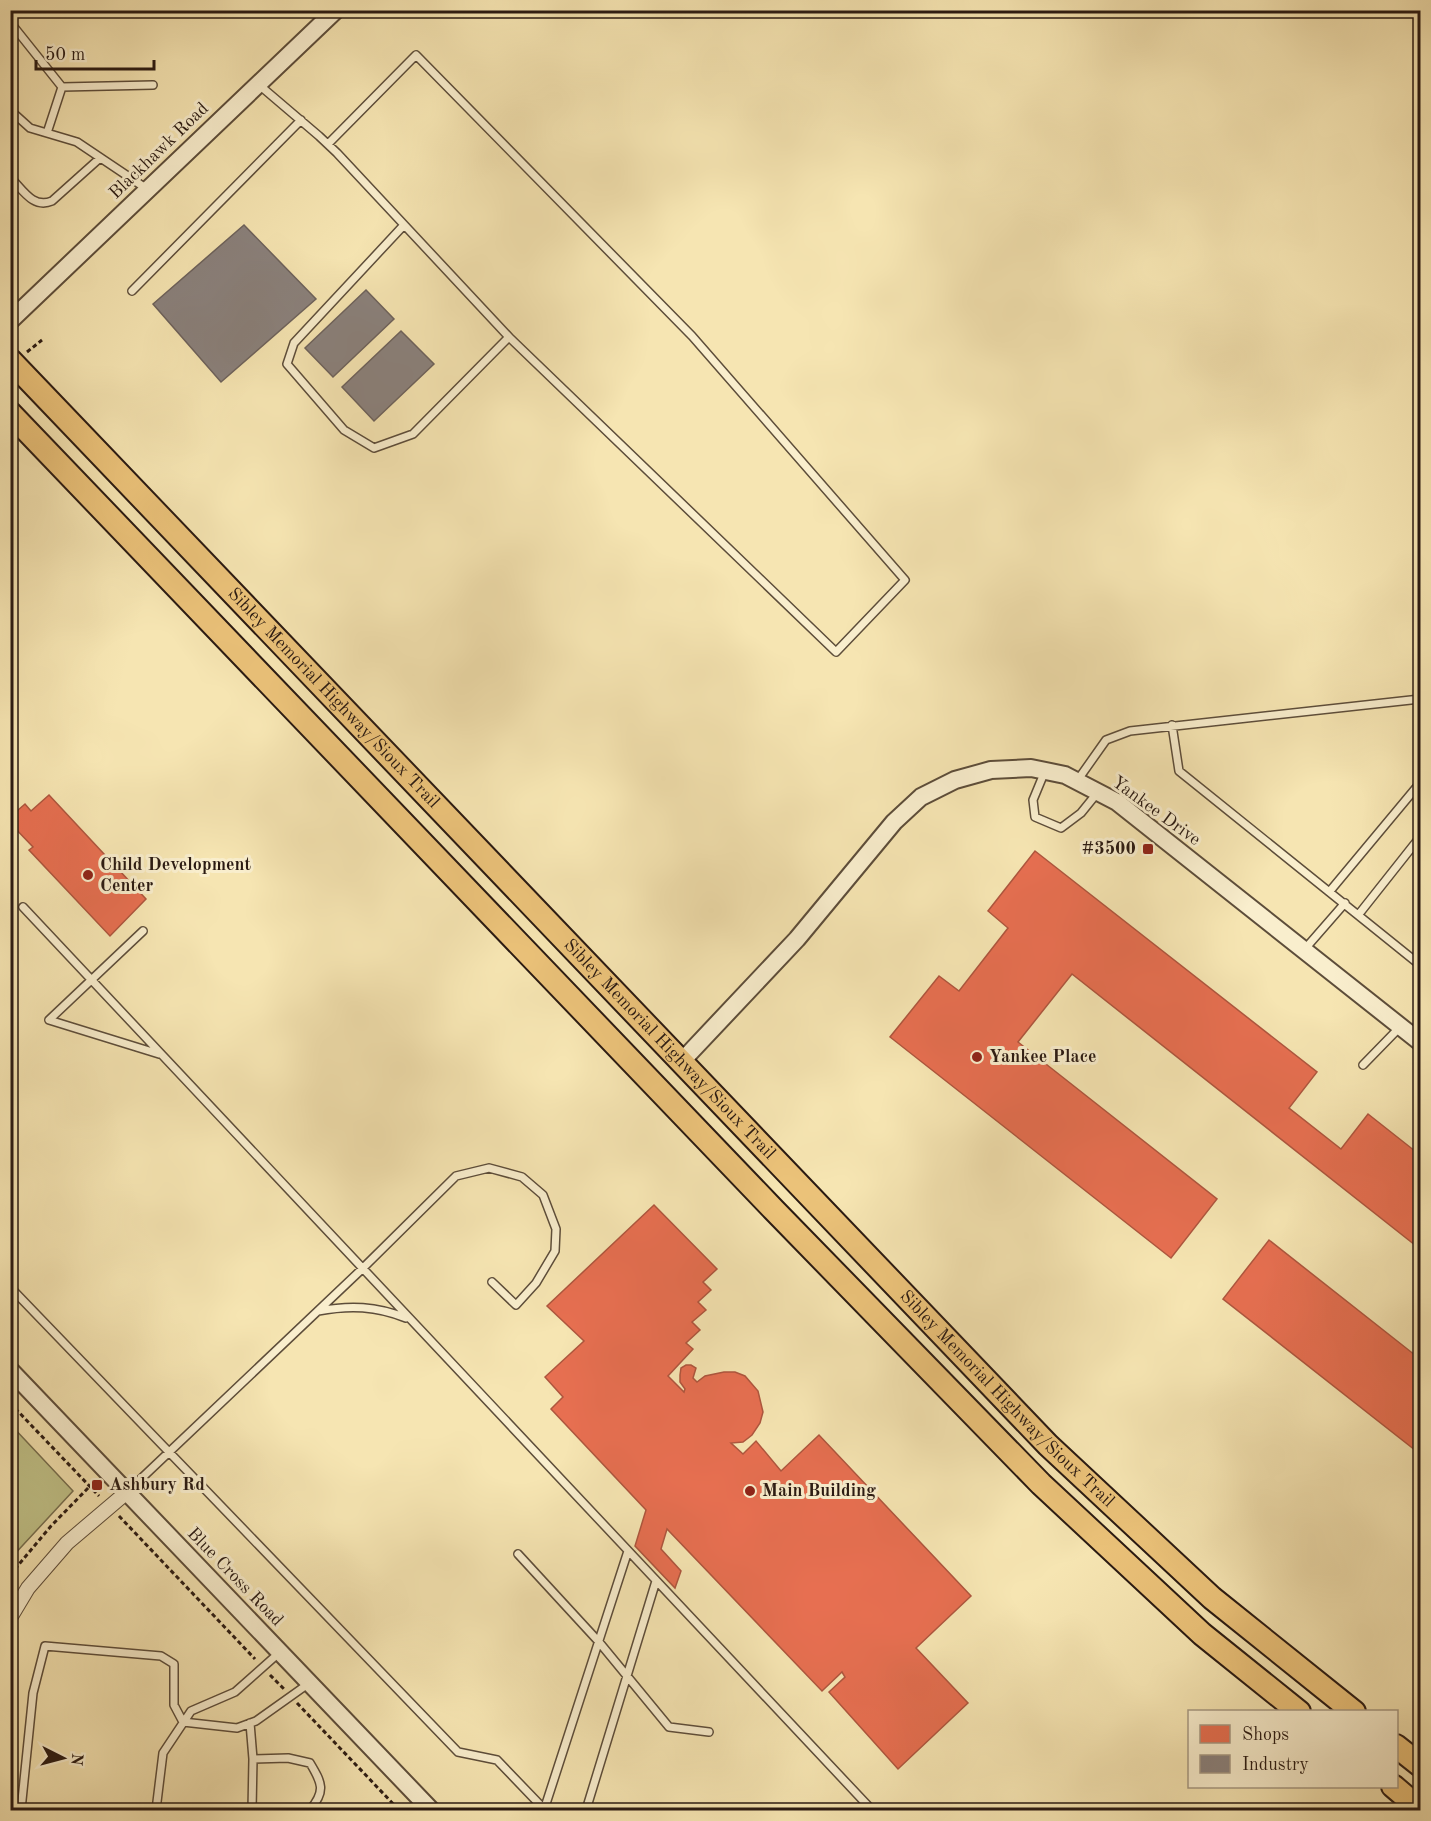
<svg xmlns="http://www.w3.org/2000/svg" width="1431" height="1821" viewBox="0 0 1431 1821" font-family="'Old Standard TT',serif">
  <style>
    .green { fill: #c1c389; stroke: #766e4e; stroke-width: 1.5 }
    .shops { fill: #e76f51; stroke: #ae563e; stroke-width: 1.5 }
    .industry { fill: #8a817c; stroke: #6d625c; stroke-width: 1.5 }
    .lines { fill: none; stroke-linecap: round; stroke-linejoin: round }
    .service-casing { stroke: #5d4d3a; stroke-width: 10 }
    .minor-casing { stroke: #5d4d3a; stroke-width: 16 }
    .tertiary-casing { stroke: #5d4d3a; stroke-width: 20 }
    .trunk-casing { stroke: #2a1a12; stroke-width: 26 }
    .path { stroke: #2a1a12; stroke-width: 3; stroke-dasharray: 4.5 3; stroke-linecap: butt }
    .service { stroke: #f9eecd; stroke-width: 7 }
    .minor { stroke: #f9eecd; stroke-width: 14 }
    .tertiary { stroke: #f9eecd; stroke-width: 16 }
    .trunk { stroke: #ebc279; stroke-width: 22 }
    .poi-dot { fill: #8f2418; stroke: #f9eecd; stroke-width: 2 }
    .labels { text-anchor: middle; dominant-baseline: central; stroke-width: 6; stroke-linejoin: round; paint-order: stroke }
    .street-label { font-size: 18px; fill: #2a1a12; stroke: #f9eecd }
    .poi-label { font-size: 18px; font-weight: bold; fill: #2a1a12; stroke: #f9eecd; text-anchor: start }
  </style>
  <rect width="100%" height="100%" fill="#f6e5b2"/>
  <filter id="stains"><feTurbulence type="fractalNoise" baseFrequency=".00333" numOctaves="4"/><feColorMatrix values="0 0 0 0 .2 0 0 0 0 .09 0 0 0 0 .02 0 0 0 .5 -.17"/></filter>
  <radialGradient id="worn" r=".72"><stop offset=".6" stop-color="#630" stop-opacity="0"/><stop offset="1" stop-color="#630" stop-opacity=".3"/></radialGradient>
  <path class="green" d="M11,1425L73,1491L11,1558H10Z"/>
  <path class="shops" d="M49,795L146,899L110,936L29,850L33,847L10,823V817L25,804L31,811Z
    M1035,851L1317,1072L1289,1108L1341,1149L1368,1114L1420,1155V1249L1072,974L1018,1042L1217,1199L1171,1258L890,1037L939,976L959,991L1008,928L988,911Z
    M654,1205L717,1269L703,1282L711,1290L698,1302L706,1310L692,1322L700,1330L686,1343L693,1349L668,1376L684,1392L685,1389L680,1382V1375L681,1368L686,1365H691L696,1368L693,1378L697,1382L705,1376L724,1372H735L745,1376L758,1391L763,1412L760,1423L752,1435L743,1442L731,1443L743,1454L756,1441L781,1471L819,1435L971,1596L916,1648L968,1703L898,1769L829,1692L845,1677L842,1672L822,1691L667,1529L661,1549L681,1571L675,1588L635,1546L646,1510L551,1409L563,1397L545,1377L584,1341L547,1306Z
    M1269,1240L1420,1359V1454L1223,1299Z"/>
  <path class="industry" d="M244,225L316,299L221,382L153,304Z
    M366,290L394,319L333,377L305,348Z
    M401,331L434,364L374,421L342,387Z"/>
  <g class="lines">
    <g class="service-casing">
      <path id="service" d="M10,22L62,87L47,133
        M258,84L319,136L337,153L509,337L413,434L374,448L344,430L287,364L294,343L404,225
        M62,87L153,85
        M10,110L30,128L77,142L147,189
        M328,144L416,55L692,336L905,580L836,652L509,337
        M10,177C23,190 33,209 52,201L100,158
        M132,291L301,120
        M1172,725L1179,771L1420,965
        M1045,771L1033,800L1035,817L1061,828L1081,813L1098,792
        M1077,781L1106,740L1130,731L1420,699
        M1330,891L1420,783
        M23,907L872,1810
        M1359,914L1420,837
        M143,931L49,1020L159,1054
        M1304,950L1345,903
        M1363,1065L1401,1026
        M10,1287L458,1752L497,1760L545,1810
        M318,1311C350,1305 376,1306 406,1318
        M127,1492L362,1269L456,1176L489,1168L522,1177L543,1195L556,1229L555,1251L536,1283L516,1305L492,1282
        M518,1554L599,1642L669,1727L709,1732
        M183,1722L237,1728L256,1721L308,1684
        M250,1723L253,1759L252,1810
        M253,1759L288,1758L310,1763C322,1783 326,1791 310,1810
        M21,1810L33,1693L45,1646L161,1656L174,1664V1705L183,1722
        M156,1810L163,1753L191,1711L235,1692L280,1652
        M544,1810L628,1551
        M586,1810L656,1581"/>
    </g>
    <g class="minor-casing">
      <path id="minor" d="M10,1618L28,1588L67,1543L127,1492"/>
    </g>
    <g class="tertiary-casing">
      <path id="tertiary" d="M10,321L336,10
        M682,1061L797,939L894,822L921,797L955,780L991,770L1031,768L1065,775L1117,802L1420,1042
        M10,1370L431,1810"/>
    </g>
    <g class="trunk-casing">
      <g id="trunk">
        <path id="s1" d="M10,360L1048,1445L1212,1598L1354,1712"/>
        <path d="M10,413L774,1210L1041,1484L1202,1634L1299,1712"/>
        <path d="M1396,1746L1420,1765"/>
        <path d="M1393,1786L1420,1809"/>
      </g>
    </g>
    <path class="path" d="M27,352L42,340
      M10,1403L99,1496
      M119,1516L255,1659
      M10,1575L51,1526L90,1486
      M270,1675L284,1689
      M297,1703L399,1810"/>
    <use href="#service" class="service"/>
    <use href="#minor" class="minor"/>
    <use href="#tertiary" class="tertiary"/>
    <use href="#trunk" class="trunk"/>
  </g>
  <g class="poi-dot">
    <rect x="1142" y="843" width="12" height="12" rx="3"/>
    <circle cx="88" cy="875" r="6"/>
    <circle cx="977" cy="1057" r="6"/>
    <rect x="91" y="1479" width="12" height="12" rx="3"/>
    <circle cx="750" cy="1491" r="6"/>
  </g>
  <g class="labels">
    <g class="street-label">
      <text transform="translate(159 151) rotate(-44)">Blackhawk Road</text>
      <text stroke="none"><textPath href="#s1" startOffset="468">Sibley Memorial Highway/Sioux Trail</textPath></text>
      <text transform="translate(1156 811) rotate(36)">Yankee Drive</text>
      <text stroke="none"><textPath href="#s1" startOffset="954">Sibley Memorial Highway/Sioux Trail</textPath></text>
      <text stroke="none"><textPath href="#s1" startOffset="1440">Sibley Memorial Highway/Sioux Trail</textPath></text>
      <text transform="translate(235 1577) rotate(46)">Blue Cross Road</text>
    </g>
    <g class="poi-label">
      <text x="1136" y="849" text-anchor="end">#3500</text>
      <text x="100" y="865">Child Development<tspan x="100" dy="21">Center</tspan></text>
      <text x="989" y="1057">Yankee Place</text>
      <text x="109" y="1485">Ashbury Rd</text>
      <text x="762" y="1491">Main Building</text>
    </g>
  </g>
  <rect width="1431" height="1821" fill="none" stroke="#f6e5b2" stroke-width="36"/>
  <rect x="12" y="12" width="1407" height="1797" fill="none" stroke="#2a1a12" stroke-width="3"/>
  <rect x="18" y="18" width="1395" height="1785" fill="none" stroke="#2a1a12" stroke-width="1.5"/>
  <rect x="1188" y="1710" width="210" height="78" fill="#f9eecd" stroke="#a69982" stroke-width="1.5"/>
  <rect x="1200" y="1725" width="30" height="18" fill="#e76f51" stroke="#a69982" stroke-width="1.5"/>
  <text x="1242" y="1740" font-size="18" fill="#2a1a12">Shops</text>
  <rect x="1200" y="1755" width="30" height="18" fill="#8a817c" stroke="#a69982" stroke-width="1.5"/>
  <text x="1242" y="1770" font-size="18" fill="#2a1a12">Industry</text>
  <g transform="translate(63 1758) rotate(96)" stroke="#f9eecd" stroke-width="4.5" paint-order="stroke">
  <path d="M0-4.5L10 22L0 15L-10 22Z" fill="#2a1a12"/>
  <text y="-9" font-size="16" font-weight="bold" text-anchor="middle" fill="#2a1a12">N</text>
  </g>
  <path d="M36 60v9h118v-9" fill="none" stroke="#2a1a12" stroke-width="3"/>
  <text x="45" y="60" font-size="18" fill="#2a1a12" stroke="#f9eecd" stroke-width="4.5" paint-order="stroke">50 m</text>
  <rect width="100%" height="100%" filter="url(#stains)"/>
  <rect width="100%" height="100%" fill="url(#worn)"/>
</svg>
